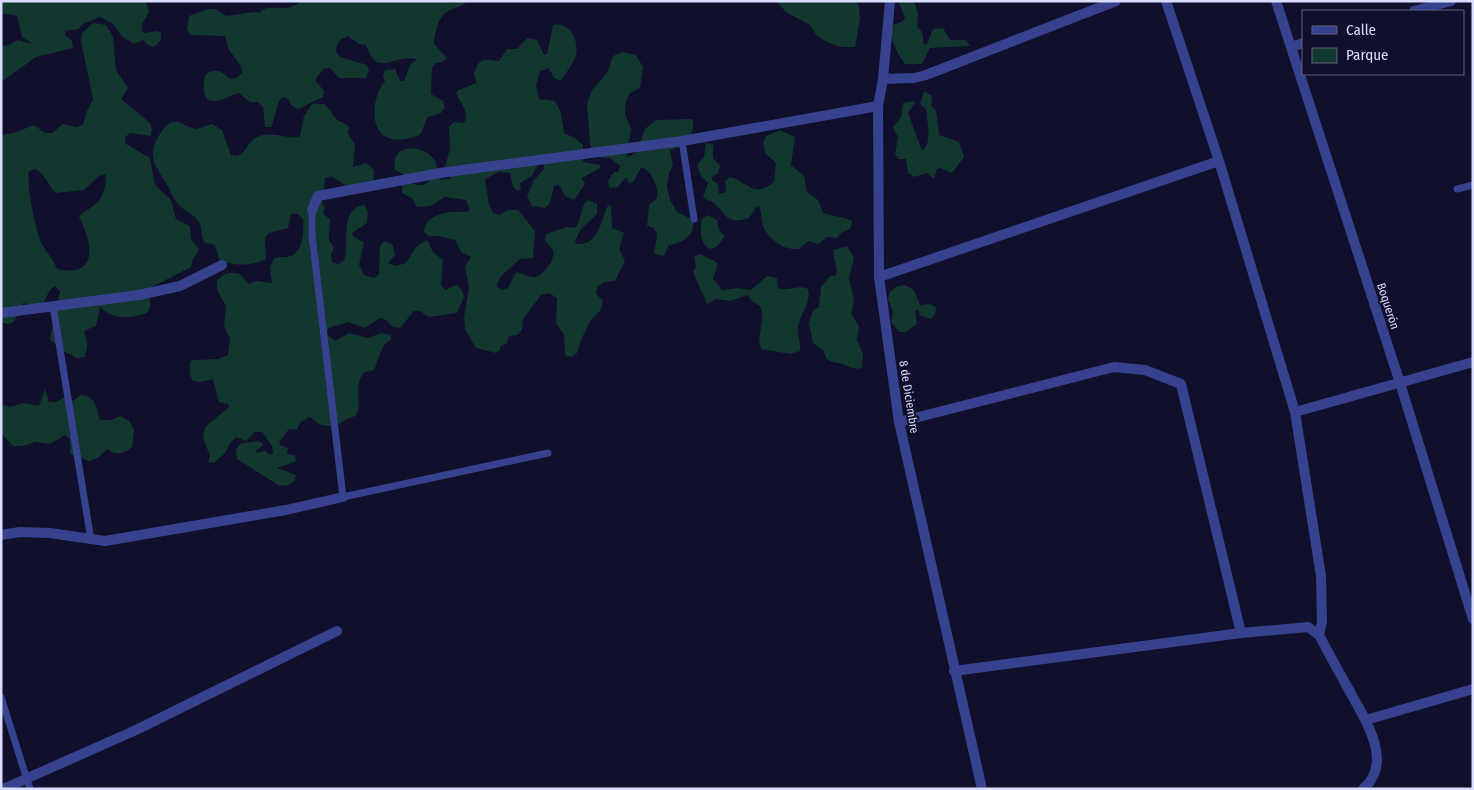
<svg xmlns="http://www.w3.org/2000/svg" width="1474" height="790" viewBox="0 0 1474 790" font-family="'Fira Sans Condensed',sans-serif">
  <style>
    .green { fill: #12372f; fill-rule: evenodd }
    .lines { fill: none; stroke-linecap: round; stroke-linejoin: round }
    .service { stroke: #37428e; stroke-width: 7 }
    .minor { stroke: #37428e; stroke-width: 10 }
    .tertiary { stroke: #37428e; stroke-width: 10 }
    .labels { text-anchor: middle; dominant-baseline: central; stroke-width: 4; stroke-linejoin: round; paint-order: stroke }
    .street-label { font-size: 12px; fill: #dadcff; stroke: #100f2c }
  </style>
  <rect width="100%" height="100%" fill="#100f2c"/>
  <path class="green" d="M1,1H146L149,12L142,24V31L144,33L158,31L161,33V40L154,47L148,45L143,40L134,44L123,37L112,23L100,17L83,24L78,29L65,31V35L72,41L73,48L36,57L1,82V46L9,45L18,40L33,44L22,37L17,16L1,13Z
    M301,1H467C463,7 455,7 448,11C439,15 434,34 434,44L447,58L442,62L435,63L432,68L431,94L443,101L445,107L441,113L428,117C424,122 424,129 420,134C416,137 410,138 405,139C369,146 368,102 385,81L383,77L385,70L395,69L400,81H404L410,65L417,59C392,54 377,79 366,45L359,44L348,36C339,39 337,43 336,52L340,57L367,65L369,71L366,78H339L330,68L323,69L315,80L324,91L323,97L298,109L291,105L288,99L282,97C275,106 276,117 271,127H265L263,107L258,102H250L239,93C227,95 222,104 208,100C202,92 203,84 206,74C216,68 222,71 230,79L236,78L242,73L241,66L229,50L225,36L191,35L187,30L189,16L208,9H215L226,16L254,12L260,13C270,0 285,16 301,1Z
    M855,1L859,5L860,19L855,47H842L829,43L817,36L810,25L786,12L777,2Z
    M898,1H914L918,14L917,27L922,32L924,45L927,44L933,29L943,28L950,40H966L970,46L930,48L922,64H905C897,54 890,38 891,26L903,21L905,18Z
    M93,23L106,25L113,37L116,70L128,88L121,99L150,123L152,129L151,136L130,133L125,137L126,144L150,158L155,185L171,200L176,219L190,226L191,239L199,249L192,261L191,267L150,288V307L147,313C129,319 114,320 100,307L96,326L84,331C87,341 89,347 84,357L77,358L60,349L50,339L59,298L60,291L55,286L50,290L41,307L23,303L14,322L8,324L1,322V135L14,133L34,125L45,133H52L63,124L76,127L83,125L87,111L93,99L81,41L82,33ZM35,169C46,174 47,185 56,193L84,190L99,176L106,174C106,187 103,200 92,207C86,211 83,212 79,217C93,243 99,278 57,269C53,259 48,254 43,246C36,236 26,183 29,171Z
    M553,25C570,21 581,43 575,58C573,63 565,75 560,81L554,78L549,68L540,71L536,85L539,99L555,101L561,113L564,133L575,138L583,145V162L600,165V168L582,178L585,184L574,200L565,196L559,185L554,186L550,203L545,208L532,206L527,197L534,180L544,169V162L538,164L532,176L520,183L521,189L518,191L513,187L510,173L499,172L485,179L489,204L493,213L499,215L508,210H518L535,231L533,258L520,259L500,277L497,286L501,290L508,288L516,272C523,273 530,278 536,277C544,275 556,259 553,250C552,247 547,244 545,241L546,234L567,227L575,228C583,220 579,206 588,200L597,204V214L581,229L575,241L577,244C599,245 600,223 607,207L611,205L612,228L624,233L619,249L625,261L615,281L605,282L597,287L596,294L603,301L600,311L590,321L581,340L577,353L571,357L565,355L564,335L556,323L557,298L549,293L541,295L523,319L522,329L518,335L509,336L507,343L501,346L499,351L496,353L476,348L465,329L464,317L469,288L465,266L471,257L461,252L455,240L439,236H429L424,232C425,212 453,211 467,212L470,210L466,200L445,197L430,206L417,207L412,198L402,193V184L407,181C414,185 423,188 429,181V177L404,175L395,170C390,143 420,144 433,158C439,165 435,172 441,180L451,179L445,166L450,149L449,127L454,122L464,123C470,112 460,103 456,93L458,90L477,83L474,74C480,55 485,60 499,61L507,49H517L527,38L537,40L544,55L547,54Z
    M622,52L636,55L643,67L640,88L630,93L626,101L625,115L631,129L627,157L636,153L645,129L656,120L692,119C697,134 684,148 670,150L673,166L669,173L667,187L670,200L677,212L693,220C695,236 683,243 669,245L664,256L654,254L657,234L654,228L647,226L649,205L657,198C659,188 652,173 644,168H641L633,182L629,183L626,177L618,187L609,188L608,181L614,172H618L620,166L610,158L595,157L590,144L587,104L592,90L607,73L613,56Z
    M924,91L932,96L931,106L936,111L939,135L959,142L964,157L952,173L940,168L937,169L934,179L927,173L914,177L908,173L906,159H899L895,154L898,137L893,127L901,117L903,103L913,101L915,103L908,113L921,148L923,151C933,140 926,123 927,110L920,104Z
    M312,104H325L337,120L349,126L348,133L355,145L353,167L366,163L374,170L373,191C352,196 348,185 332,177L325,178L322,204L325,208L323,214L330,219L329,240L334,248L331,254L332,262L338,264L344,260C350,245 338,207 365,205L368,212L367,223L352,233L353,236L364,243L359,265L364,275L374,278L379,274L380,246L384,241L393,245L395,255L388,263L396,266L406,263L416,247L427,240L433,252L443,260L441,285L445,290L456,285L462,290L464,297L457,313L429,317L420,311H414L400,328L393,327L386,320L380,318L365,328L348,322L329,328L326,334L335,341L349,333L368,338L381,333L391,335V339L383,346L374,370L364,372C352,390 364,403 355,416C341,420 339,429 322,425C316,424 314,418 309,417L300,423L297,430L289,429L279,442L280,445L288,448L287,454L294,455L297,461L277,468L296,475L295,481L286,486L278,485L237,459L236,450L240,444L256,441L263,443L262,446L256,450V453L265,451L270,455L273,453L272,446L262,432H255L246,441L236,437L230,443L225,453L214,463L208,462L210,456L203,438L205,427L229,407L228,404L219,402L213,379L200,382L193,381L190,375V361L193,360L219,359L228,355L230,338L224,326L226,306L217,290V281C224,272 230,272 240,274L249,284L256,281L272,283L270,267L274,259C280,256 285,258 291,256C303,251 304,230 303,219L298,214H291L288,228L269,233L265,238L266,259C251,266 233,267 219,259L215,245L204,242C201,236 202,229 200,224C197,216 186,212 180,206C170,196 171,189 164,180C154,165 148,154 158,137C173,112 177,124 196,129L212,124L222,130L231,155L238,156C246,152 249,140 257,137C273,130 290,141 300,136L304,116Z
    M780,130L795,137L791,165L804,176L807,192L818,200L823,213L851,220L852,223L850,229L841,233L837,238L827,237L818,244L808,241L799,249C783,251 765,237 762,222C761,216 761,211 759,206L756,207L749,218C726,226 726,213 714,203C710,200 707,201 703,197L708,183L701,176L697,165L704,157L706,143L713,145V158L720,166L718,173L712,177V180L718,184L719,194L726,192L725,181L730,177C749,182 753,199 774,182L776,163L766,154L763,143L766,136Z
    M708,215L717,220L719,230L725,236L717,247L710,249C699,243 701,231 701,220Z
    M847,246L854,258L849,278L854,300L851,314L859,326L857,340L863,354L862,368C853,370 851,367 843,364C833,361 826,364 824,351L813,343L809,323L813,311L819,307L821,287L830,276L836,275C839,266 832,260 834,250Z
    M700,254L718,263L713,279L722,290L738,288L751,290L767,276L777,278L778,288C789,292 798,284 808,289C812,301 800,315 798,327C797,334 801,342 800,351L790,354L762,349C754,338 767,322 760,306L752,301L748,295L730,301L716,299L707,304L693,272L696,267L694,257Z
    M905,285L914,290L920,305L930,304L936,307L935,314L931,319L921,316L918,310L915,311L917,324L906,332H899L891,322L893,312L888,299L890,292L898,286Z
    M45,389L49,402H56L65,397L73,401L81,395C98,397 96,409 100,420H111L120,416L129,421L134,430L132,447C125,454 115,456 107,449L99,457L89,461L70,454V439L65,435L50,444L36,442L23,446H13L2,434L1,404L10,407L24,403L39,406Z"/>
  <g class="lines">
    <path class="service" d="M682,141L694,219
      M1457,189L1473,185
      M312,210V235L343,497L548,453
      M53,306L91,540
      M1,697L30,789"/>
    <path class="minor" d="M1166,1L1219,161L1295,412L1321,576L1322,622L1319,635
      M1276,1L1400,383L1473,619
      M1414,11L1451,1
      M1291,47L1303,43
      M883,79L914,78L926,75L1116,1
      M312,210L318,196L440,173L682,141L878,106
      M879,277L1219,161
      M1,313L139,295L180,286L222,265
      M1295,412L1473,362
      M899,422L1114,367L1145,370L1181,384L1241,633
      M1,535L20,532L50,533L105,541L286,510L343,497
      M954,671L1241,633L1308,627L1319,635C1329,654 1339,672 1349,690C1364,718 1395,762 1363,789
      M1366,720L1473,689
      M3,789L136,730L337,631"/>
    <path class="tertiary" d="M890,1L883,79L878,106L879,277L899,422L982,789"/>
  </g>
  <g class="labels">
    <g class="street-label">
      <text transform="translate(1388 306) rotate(72)">Boquerón</text>
      <text transform="translate(909 397) rotate(81)">8 de Diciembre</text>
    </g>
  </g>
  <rect width="1474" height="790" fill="none" stroke="#dadcff" stroke-width="5"/>
  <rect x="1302" y="10" width="162" height="65" fill="#100f2c" stroke="#616180"/>
  <rect x="1312" y="26" width="25" height="8" fill="#37428e" stroke="#616180"/>
  <text x="1346" y="35" font-size="15" fill="#dadcff">Calle</text>
  <rect x="1312" y="48" width="25" height="15" fill="#12372f" stroke="#616180"/>
  <text x="1346" y="60" font-size="15" fill="#dadcff">Parque</text>
</svg>
